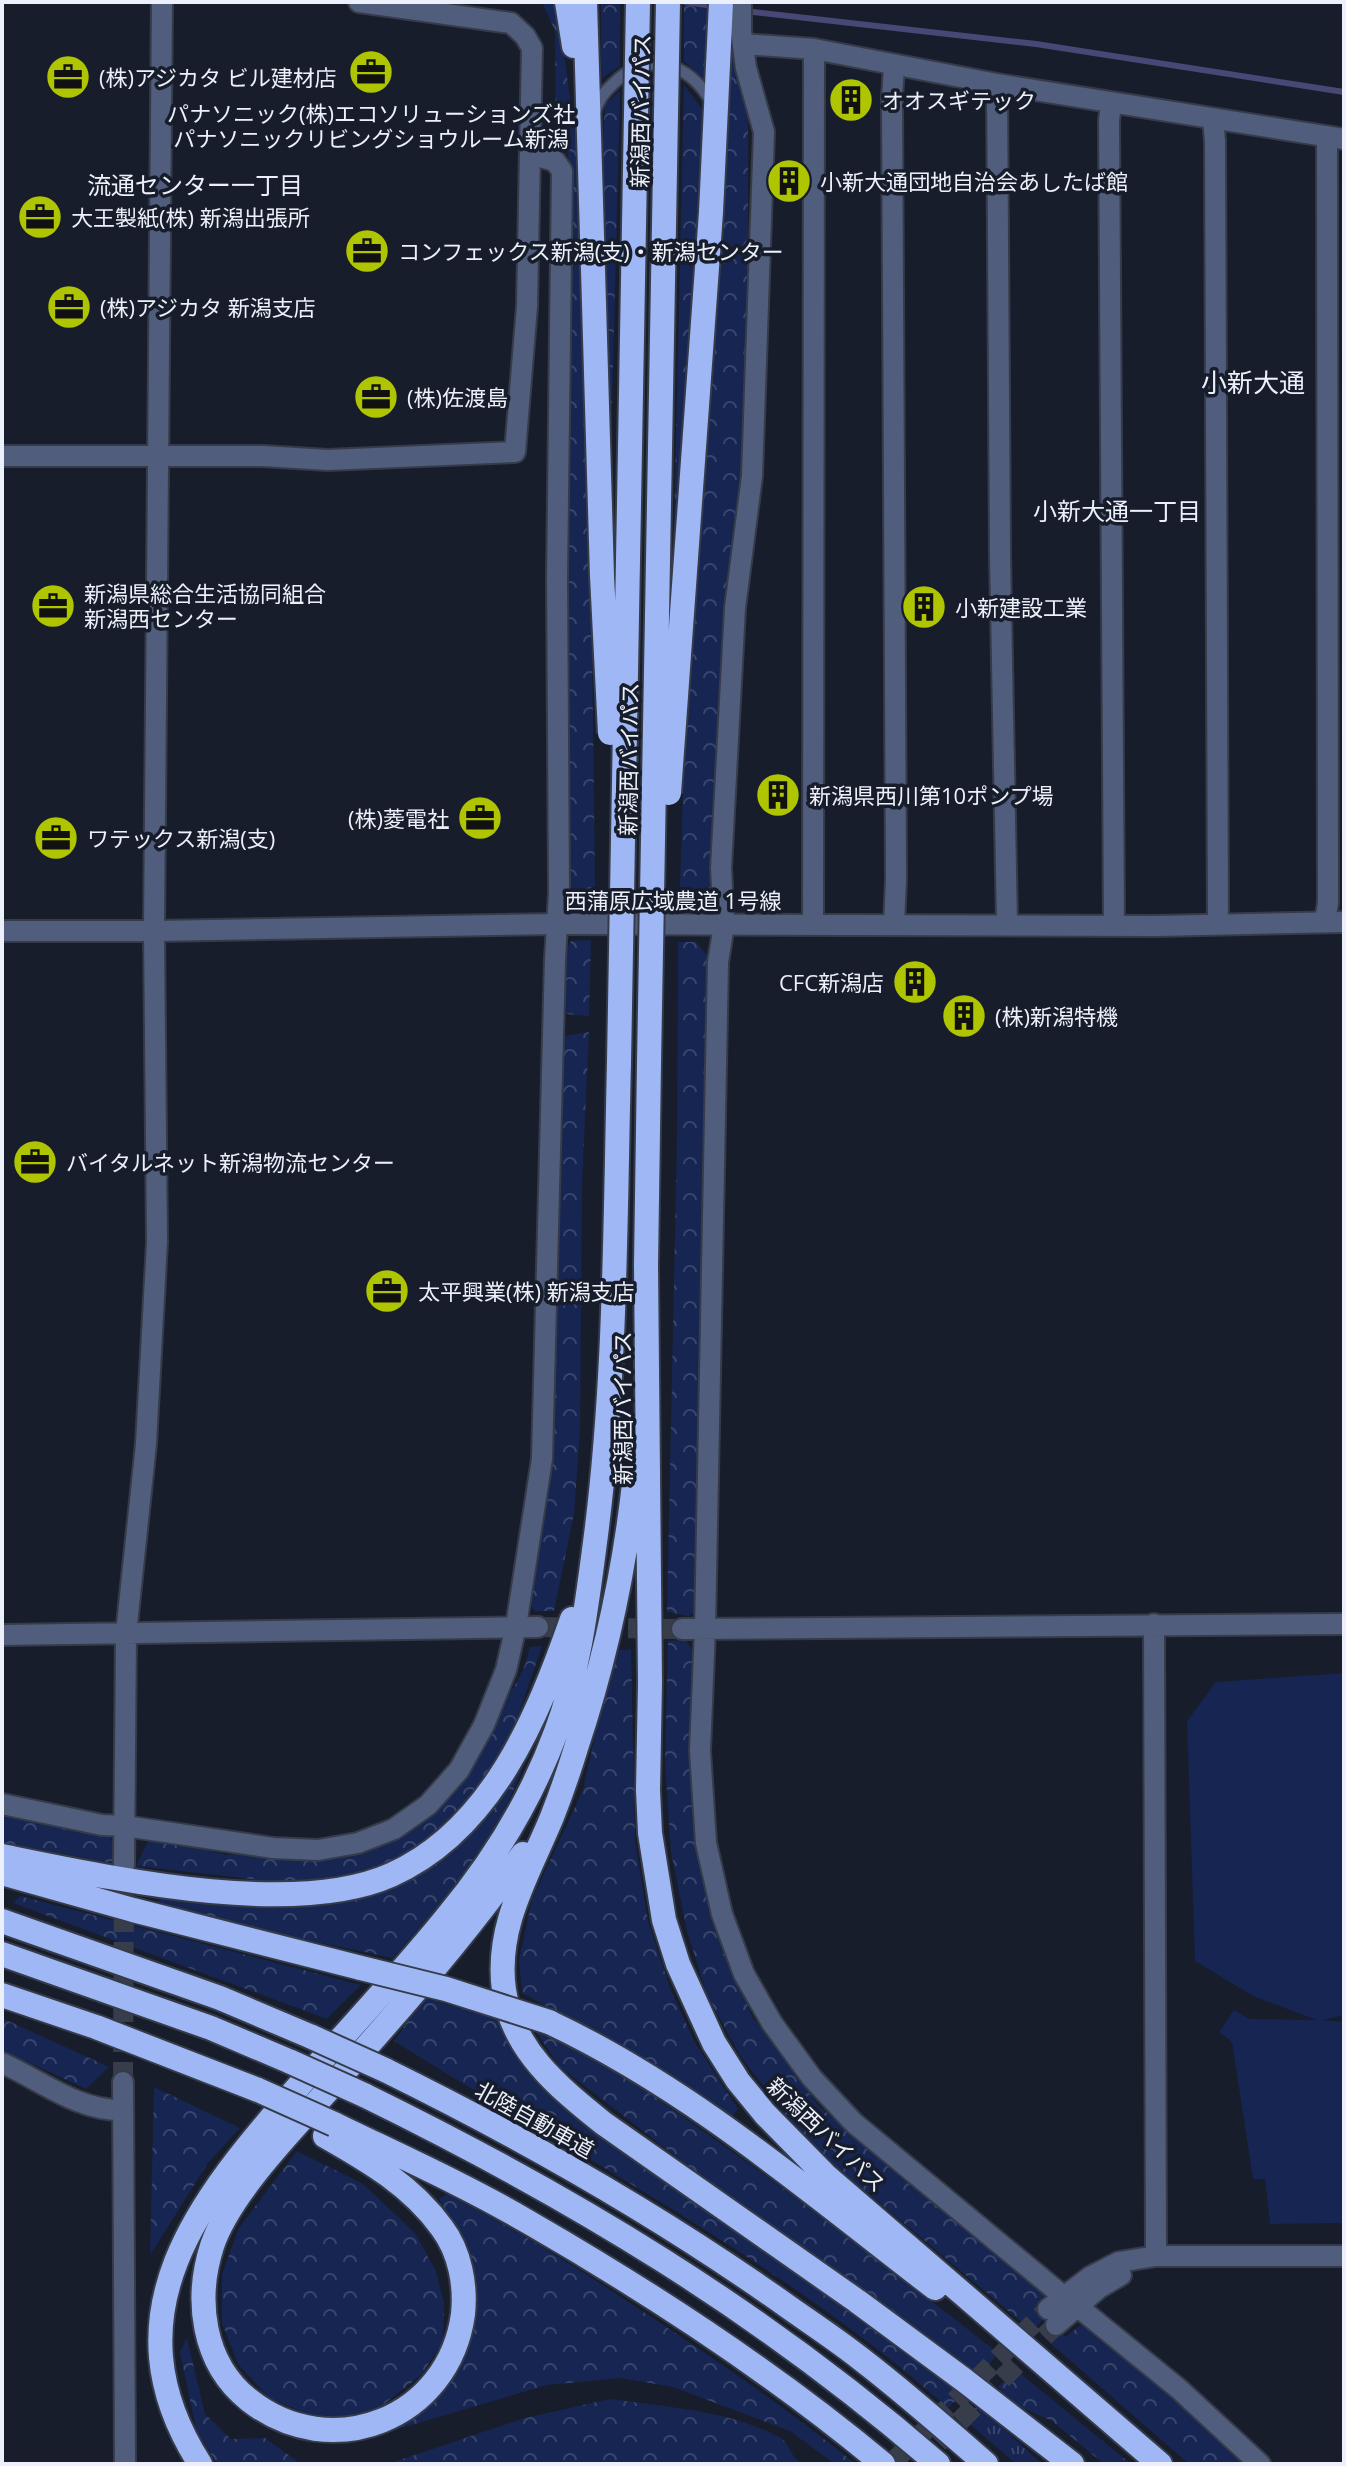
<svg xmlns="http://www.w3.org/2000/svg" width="1346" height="2466" viewBox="0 0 1346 2466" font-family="'Open Sans','Noto Sans JP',sans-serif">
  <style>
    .grass { fill: url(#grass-tufts) }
    .forest { fill: url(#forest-crowns) }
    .pitch { fill: #162552 }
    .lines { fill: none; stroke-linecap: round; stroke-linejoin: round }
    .stream { stroke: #484876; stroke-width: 6 }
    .minor-tunnel { stroke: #373d4a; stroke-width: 20; stroke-dasharray: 20 10; stroke-linecap: butt }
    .tertiary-tunnel { stroke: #373d4a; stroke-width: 20; stroke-dasharray: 20 10; stroke-linecap: butt }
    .service-casing { stroke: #353b48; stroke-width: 15 }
    .minor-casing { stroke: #353b48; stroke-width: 24 }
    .tertiary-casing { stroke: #353b48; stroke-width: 24 }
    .motorway-casing { stroke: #353b48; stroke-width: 28 }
    .service { stroke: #515d7c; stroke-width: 11 }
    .minor { stroke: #515d7c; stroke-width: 20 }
    .tertiary { stroke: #515d7c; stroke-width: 20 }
    .motorway { stroke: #9fb8f5; stroke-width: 24 }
    .motorway-bridge-casing { stroke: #353b48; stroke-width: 28; stroke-linecap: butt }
    .motorway-bridge { stroke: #9fb8f5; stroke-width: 24 }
    .labels { text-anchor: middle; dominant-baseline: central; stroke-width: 7; stroke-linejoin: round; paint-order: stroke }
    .poi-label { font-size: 22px; fill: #ecf0fa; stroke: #171d2b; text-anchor: start }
    .street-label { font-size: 22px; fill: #ecf0fa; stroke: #171d2b }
    .neighbourhood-label { font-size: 24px; fill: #ecf0fa; stroke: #171d2b }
    .quarter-label { font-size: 26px; fill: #ecf0fa; stroke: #171d2b }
  </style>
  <defs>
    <pattern id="grass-tufts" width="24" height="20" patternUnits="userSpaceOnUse" patternTransform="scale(2)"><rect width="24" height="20" fill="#162552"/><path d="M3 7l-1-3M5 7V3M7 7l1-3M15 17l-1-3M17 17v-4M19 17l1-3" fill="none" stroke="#38456c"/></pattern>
    <pattern id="forest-crowns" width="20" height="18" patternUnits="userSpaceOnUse" patternTransform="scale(2)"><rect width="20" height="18" fill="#162552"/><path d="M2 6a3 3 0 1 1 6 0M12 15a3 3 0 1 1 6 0" fill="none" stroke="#38456c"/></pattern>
  </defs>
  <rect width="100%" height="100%" fill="#171d2b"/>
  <path class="grass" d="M978,2405L1042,2464H1016L964,2419Z"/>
  <path class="forest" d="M542,2H557L582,188L591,555L595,885L592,912L579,913L567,901L564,806L569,163L567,149L556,141L555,31Z
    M601,2H620V66L601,79Z
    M684,5L709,9L708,82L684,61Z
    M733,38L748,106V277L744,461L716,900L711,912L704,915L679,913L687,674Z
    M684,85L707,116L685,455L673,569Z
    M620,91L608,567L600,197L605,104Z
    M591,940L589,1016L566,1014C554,992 560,962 571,941Z
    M678,942H696L710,959L703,1187L701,1469L696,1610L689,1616L667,1612L677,1140Z
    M589,1032L582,1184L580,1430L574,1514L554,1611H535L530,1604L547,1466L559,1037Z
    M686,1640L694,1653L693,1831L711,1920L752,2016L818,2105L901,2178L1052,2294L1046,2318L1031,2330L831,2162L784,2113L741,2057L707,1995L687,1931L671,1852L665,1761L668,1641Z
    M542,1646L515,1725L488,1771L451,1821L390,1865L320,1882L269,1881L136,1866L150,1837L227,1855L386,1841C419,1803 529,1692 529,1647Z
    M614,1650H631L635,1841L648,1921L670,1988L694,2041L738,2109L729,2121L651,2063L522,1993L519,1960L532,1899L583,1790Z
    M531,1743C508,1825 449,1895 393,1958L283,1935L155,1904L165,1895L299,1908L368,1896L418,1874L457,1846L499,1795Z
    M2,1807L109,1831L117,1864L2,1842Z
    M20,1896L361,1985L327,2019L13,1903Z
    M424,1998L502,2020L657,2171L963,2393L948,2408C781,2260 582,2159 394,2041Z
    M2,2018L4,2019L109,2067L86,2089L2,2050Z
    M536,2032C609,2062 671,2108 734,2153C824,2217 911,2285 998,2353L976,2380L747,2211L560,2067Z
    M154,2087L240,2128L208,2163L150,2255Z
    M297,2151L363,2184L415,2233L436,2271L444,2303L443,2342L421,2375L379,2408L347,2417L308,2414L269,2398L238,2364L222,2323V2274L239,2228Z
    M446,2194C513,2227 576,2267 639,2309C714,2358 786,2408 856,2464H835L790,2431L673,2387L621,2378L547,2385L384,2433L450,2383L469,2343L477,2280L469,2248L439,2199Z
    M1051,2323L1065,2337L1084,2323L1135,2364L1244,2464H1189L1041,2335Z
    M187,2338L205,2414L231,2439L265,2438L301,2464H217L196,2429L180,2352Z
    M1016,2370L1131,2464H1104L1052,2421L1014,2404L998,2387Z
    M610,2399C665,2407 729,2410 779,2437C789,2442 791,2458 802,2464H388L525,2418Z"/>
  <path class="pitch" d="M1344,1673V2015L1323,2020L1344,2022V2223L1270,2224L1265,2179H1253L1232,2042L1219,2032L1234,2010L1249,2019L1317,2020L1253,1996L1195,1961L1187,1721L1216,1682Z"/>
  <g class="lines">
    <path class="stream" d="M685,2L713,6
      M744,11L1036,44L1344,92"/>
    <path class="minor-tunnel" d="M538,1627L682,1629"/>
    <path class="tertiary-tunnel" d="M123,2082L124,1866
      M891,2464L1048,2309
      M917,2464L1056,2325"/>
    <g class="service-casing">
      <path id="service" d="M595,111C598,101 604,92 612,85C646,49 689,62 712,103"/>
    </g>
    <g class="minor-casing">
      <path id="minor" d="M741,2V31L746,68L764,132L752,476L735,608L721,868L724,925L718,962L705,1629L700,1751L706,1843L722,1914L744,1974L772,2023L812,2078L854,2123L1063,2296
        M743,44L814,49L997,84L1344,139
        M997,84L1000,555L1007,924
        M1111,102L1109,121L1114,925
        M1213,119L1215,141L1218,924
        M2,456H263L328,460L515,452L527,306L532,48L525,36L511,23L359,2
        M1325,921L1328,903L1327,137
        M813,924L814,49
        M894,924L896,879L892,99L894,65
        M1154,1624L1156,2256
        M682,1629L1344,1624
        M2,1804L102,1825L125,1826L273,1848L318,1850L358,1843L394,1829L428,1805L459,1770L484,1725L506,1670L516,1626L542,1459L555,959L559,893L557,578L562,171L555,161L530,154
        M2,2063C42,2081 78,2111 123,2110
        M1077,2306L1179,2389L1260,2464"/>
    </g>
    <g class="tertiary-casing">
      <path id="tertiary" d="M2,931H154L558,924L1155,926L1344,922
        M2,1635L538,1627
        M124,1866L126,1634L146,1444L157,1242L154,931L162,2
        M123,2082L125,2464
        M1048,2309L1090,2277L1119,2262L1156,2256H1344
        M1056,2325L1099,2288L1121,2275"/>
    </g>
    <g class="motorway-casing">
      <path id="motorway" d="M567,2L574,46
        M585,2L591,202
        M711,212L721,2
        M649,1063L646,1265L650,1683L648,1790L650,1833L664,1920L678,1964L714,2043L738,2081L765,2114L825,2175L1160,2464
        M635,1475C625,1569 606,1658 576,1748C569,1771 561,1794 552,1817C529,1873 495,1926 504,1990C512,2049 558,2087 603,2123L857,2301L964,2380L1072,2464
        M2,1856C106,1877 292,1919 391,1875C492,1830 538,1716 572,1619
        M2,1873L133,1910L361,1968
        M2,1921L220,1998L312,2037
        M2,1954L211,2028L291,2062
        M2,1995L96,2027L258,2090
        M549,2022C691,2089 811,2193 935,2288
        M385,2070C525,2139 659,2215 787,2306C811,2323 837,2340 861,2359C904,2392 945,2428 986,2464
        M364,2095C574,2198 760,2310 938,2464
        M334,2124C400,2156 467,2186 530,2223C653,2294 774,2373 883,2464
        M325,2136C369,2161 412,2186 442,2228C460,2252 466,2285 463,2314C449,2419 331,2465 249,2400C202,2363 195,2299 212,2246C230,2191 301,2121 339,2078C404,2005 467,1933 523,1854
        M200,2464C104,2314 200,2199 298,2087C347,2031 399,1976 446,1918C492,1863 531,1800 556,1732C578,1674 586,1611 594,1550C616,1389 615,1225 619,1062"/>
    </g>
    <use href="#service" class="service"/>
    <use href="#minor" class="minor"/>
    <use href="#tertiary" class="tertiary"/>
    <use href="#motorway" class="motorway"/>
    <g class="motorway-bridge-casing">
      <path id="motorway-bridge" d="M591,202L602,576L610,733
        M669,793L711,212
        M619,1062L638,2
        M649,1063L668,2
        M361,1968L446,1989L549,2022
        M312,2037L385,2070
        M291,2062L364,2095
        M258,2090L334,2124"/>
    </g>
    <use href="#motorway-bridge" class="motorway-bridge"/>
  </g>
  <defs>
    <g id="office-disc" transform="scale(2.3)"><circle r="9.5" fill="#b0c501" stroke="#171d2b"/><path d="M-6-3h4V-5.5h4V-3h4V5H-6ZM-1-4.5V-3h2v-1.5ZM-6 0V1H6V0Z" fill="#111"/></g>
    <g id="building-disc" transform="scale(2.3)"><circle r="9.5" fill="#b0c501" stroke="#171d2b"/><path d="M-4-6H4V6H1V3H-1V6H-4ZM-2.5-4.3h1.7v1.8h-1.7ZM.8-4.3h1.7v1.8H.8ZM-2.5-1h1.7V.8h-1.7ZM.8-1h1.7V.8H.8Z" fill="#111"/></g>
  </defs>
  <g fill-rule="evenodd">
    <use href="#office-disc" x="371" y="72"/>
    <use href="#office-disc" x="68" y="77"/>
    <use href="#building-disc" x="851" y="100"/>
    <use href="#building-disc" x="789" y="181"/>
    <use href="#office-disc" x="40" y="217"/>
    <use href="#office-disc" x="367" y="251"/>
    <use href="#office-disc" x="69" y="307"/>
    <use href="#office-disc" x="376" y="397"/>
    <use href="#office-disc" x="53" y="606"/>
    <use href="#building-disc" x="924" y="607"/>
    <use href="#building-disc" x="778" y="795"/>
    <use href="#office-disc" x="480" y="818"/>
    <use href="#office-disc" x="56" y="838"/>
    <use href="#building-disc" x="915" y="982"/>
    <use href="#building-disc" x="964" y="1016"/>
    <use href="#office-disc" x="35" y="1162"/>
    <use href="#office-disc" x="387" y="1291"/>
  </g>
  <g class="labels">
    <g class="poi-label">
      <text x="99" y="77">(株)アジカタ ビル建材店</text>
      <text x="882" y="100">オオスギテック</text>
      <text x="371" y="113" text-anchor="middle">パナソニック(株)エコソリューションズ社<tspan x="371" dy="25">パナソニックリビングショウルーム新潟</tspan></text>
      <text x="820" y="181">小新大通団地自治会あしたば館</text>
      <text x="71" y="217">大王製紙(株) 新潟出張所</text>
      <text x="398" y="251">コンフェックス新潟(支)・新潟センター</text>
      <text x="100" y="307">(株)アジカタ 新潟支店</text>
      <text x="407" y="397">(株)佐渡島</text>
      <text x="84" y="593">新潟県総合生活協同組合<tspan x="84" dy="25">新潟西センター</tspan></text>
      <text x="955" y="607">小新建設工業</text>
      <text x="809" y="795">新潟県西川第10ポンプ場</text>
      <text x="449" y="818" text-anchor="end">(株)菱電社</text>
      <text x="87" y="838">ワテックス新潟(支)</text>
      <text x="884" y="982" text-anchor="end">CFC新潟店</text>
      <text x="995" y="1016">(株)新潟特機</text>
      <text x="66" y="1162">バイタルネット新潟物流センター</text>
      <text x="418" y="1291">太平興業(株) 新潟支店</text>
    </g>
    <g class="street-label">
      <text transform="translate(640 111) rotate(-89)">新潟西バイパス</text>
      <text transform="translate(628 759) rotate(-89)">新潟西バイパス</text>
      <text x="673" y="900">西蒲原広域農道 1号線</text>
      <text transform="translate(622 1408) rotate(-90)">新潟西バイパス</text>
      <text transform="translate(535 2119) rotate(29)">北陸自動車道</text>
      <text transform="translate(827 2134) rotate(44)">新潟西バイパス</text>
    </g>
    <g class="neighbourhood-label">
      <text x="195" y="184">流通センター一丁目</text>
      <text x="1117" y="510">小新大通一丁目</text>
    </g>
    <g class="quarter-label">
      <text x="1253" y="382">小新大通</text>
    </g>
  </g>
  <rect width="1346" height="2466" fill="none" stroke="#ecf0fa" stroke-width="8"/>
</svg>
